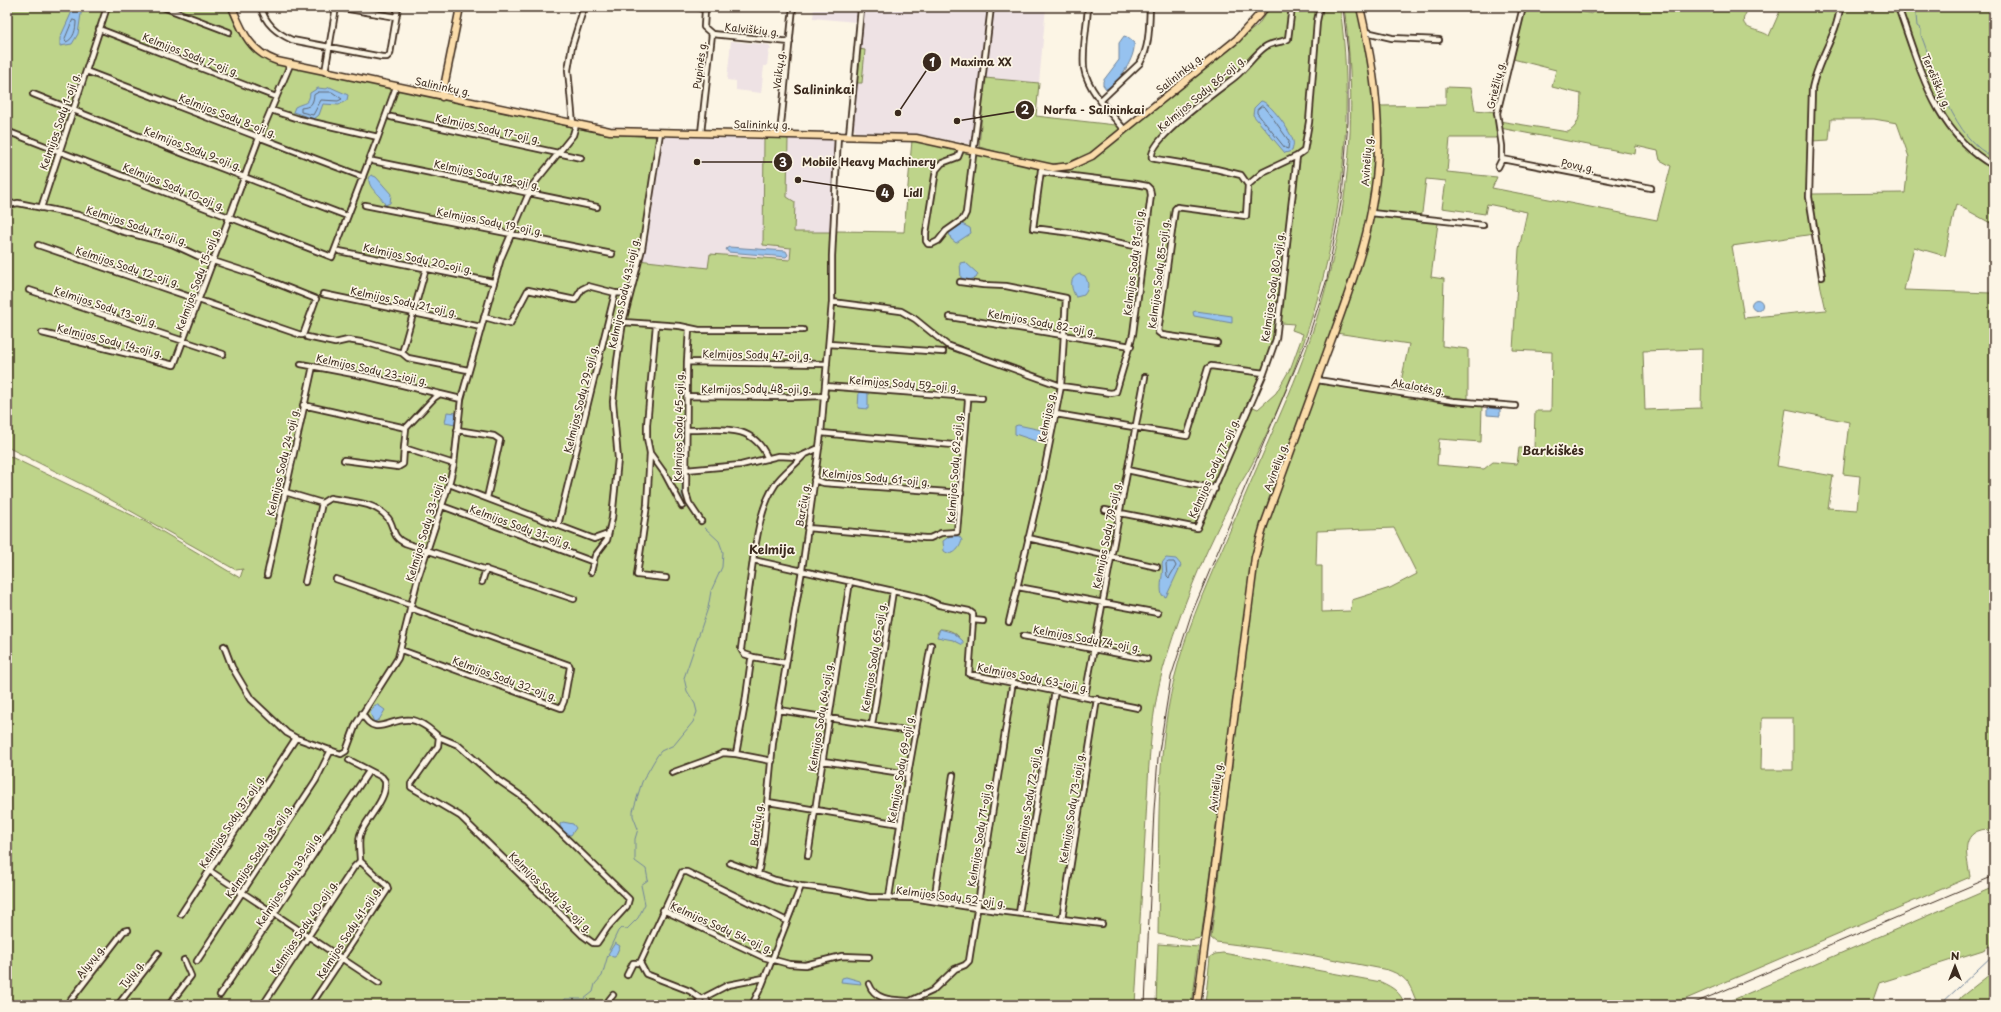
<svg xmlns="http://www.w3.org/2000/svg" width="2001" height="1012" viewBox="0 0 2001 1012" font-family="'Playpen Sans',sans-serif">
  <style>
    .built { fill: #eee2e4 }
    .green { fill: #bed48a; stroke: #7c7f54; fill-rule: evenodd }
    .water { fill: #96c2ef; stroke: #72859b }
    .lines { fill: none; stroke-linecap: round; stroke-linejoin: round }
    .shore { stroke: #5f6772; stroke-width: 1 }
    .stream { stroke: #72859b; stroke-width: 1 }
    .minor-casing { stroke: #3b2a1e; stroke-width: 8 }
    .major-casing { stroke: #3b2a1e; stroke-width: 9 }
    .minor { stroke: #fcf5e5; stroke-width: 4.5 }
    .major { stroke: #fbddab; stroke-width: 6 }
    .rail { stroke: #3b2a1e; stroke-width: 1 }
    .labels { text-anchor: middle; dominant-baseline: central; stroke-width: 3.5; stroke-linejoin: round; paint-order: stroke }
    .street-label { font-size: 10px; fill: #3b2a1e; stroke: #fcf5e5 }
    .quarter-label { font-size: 12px; font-weight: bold; fill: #3b2a1e; stroke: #fcf5e5 }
    .leader { fill: none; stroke: #3b2a1e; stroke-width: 1.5 }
    .callout-dot { fill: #3b2a1e; stroke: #fcf5e5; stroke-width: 1.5 }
    .mark-label { font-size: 12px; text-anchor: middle; font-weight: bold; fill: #fff }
    .callout-label { font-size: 11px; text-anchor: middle; font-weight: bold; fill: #3b2a1e; stroke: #fcf5e5; stroke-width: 3.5; stroke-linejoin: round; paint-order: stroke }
  </style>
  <rect width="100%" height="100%" fill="#fcf5e5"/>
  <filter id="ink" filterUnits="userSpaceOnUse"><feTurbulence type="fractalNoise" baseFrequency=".025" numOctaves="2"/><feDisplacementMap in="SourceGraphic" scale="8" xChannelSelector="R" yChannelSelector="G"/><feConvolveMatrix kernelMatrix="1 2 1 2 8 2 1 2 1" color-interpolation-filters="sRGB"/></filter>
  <g filter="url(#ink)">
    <path class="built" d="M814,7H1046L1039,83L985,78L979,146L924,135L856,132L853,127L856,83H862L865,50L854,49L856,22L813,18Z
      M731,41L769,45L771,50H769L767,66H764L761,93L736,90V81L727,80Z
      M657,137H764L763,245L791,248L790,260L710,254L708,268L638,260Z
      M788,138L831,139L835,143L831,232H794L795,203L787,197Z"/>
    <path class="green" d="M7,7H228C239,33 245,49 272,63L604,134L657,137L638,260L708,268L710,254L790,260L791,248L763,245L764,137L788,138L787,197L795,202L794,232H831V234L836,231L904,232L912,140L1058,169L1078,166L1102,151L1258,25L1270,7H1340C1362,168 1324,321 1252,464C1248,472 1243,479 1239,486C1210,541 1184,599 1166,659C1150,710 1149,765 1146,818C1142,880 1139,943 1135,1005H7V455L146,522L240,578L243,569L236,570L95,491L7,447ZM1281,323L1294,324L1292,330L1303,334L1291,367L1276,393L1258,409L1253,407L1276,343ZM940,629C951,629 959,634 963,644L937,633Z
      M1344,7H1358L1371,74L1376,128L1371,200L1356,265L1290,446L1269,498L1253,554L1201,938L1190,940L1158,934C1160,843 1153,750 1179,661C1191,619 1209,579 1226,540C1247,491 1268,442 1289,394C1341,271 1363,140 1344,7Z
      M1524,7H1561L1592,14L1593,7H1753C1751,9 1748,10 1746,13C1735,31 1762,29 1769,36L1780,11L1775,7H1994V225L1956,204L1945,256L1914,247L1904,290L1991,293L1994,286V836C1990,831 1987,828 1981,830C1959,836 1968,860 1970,877L1672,1005H1418C1409,985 1410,978 1388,970L1300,953L1216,942L1211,938L1250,612L1256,570L1267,524L1319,382L1398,395L1409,344L1336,333C1351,294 1366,255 1374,213C1381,178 1381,142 1380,106L1446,105V87L1471,88L1475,110L1496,112L1498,138H1450L1447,172L1497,177L1492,188L1657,220L1671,166L1660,160L1658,151L1636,146L1635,154L1500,128L1499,121L1568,132C1582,125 1580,107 1581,94L1552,87L1556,70L1513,59ZM1831,119H1874L1897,123L1909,157L1905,193L1812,194V141L1829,140ZM1426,179L1446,181L1442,208L1485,214L1487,204L1527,212L1519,249L1513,350L1552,352L1551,411H1535L1534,448H1519L1517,464L1493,462L1484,469L1437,465L1439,439L1481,442L1482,406L1468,405V349L1442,346L1444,279L1431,277L1438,223L1421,221ZM1814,234L1821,278L1819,279L1826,310L1744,318L1732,246ZM1702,349L1701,408L1645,410L1643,351ZM1786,409L1849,422L1843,474L1860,476L1857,510L1828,508L1833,476L1777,466ZM1394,528L1417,574L1390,588L1352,600L1351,611L1322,612V566H1316L1317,531ZM1762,718H1793V770H1761Z
      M859,49L865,50L862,83H856Z
      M985,78L1039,83L1036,116L1124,126C1112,136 1100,148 1086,156C1053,175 1013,155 979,147Z
      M1994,887V943L1983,950L1879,983L1873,1000L1868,1005H1721Z
      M1158,944L1199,947L1192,1005H1156Z
      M1223,953L1381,982C1394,988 1400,992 1405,1005H1205L1210,957L1215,954Z
      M1994,971V1005H1956L1961,997Z"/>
    <path class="water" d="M74,7H82L78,34L72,44L60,46V38Z
      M1124,36L1127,37L1134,43C1136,57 1119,83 1106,89L1103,85V81L1119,60V43Z
      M330,87L348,95L347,100L339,105L323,104L319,115L314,119L293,112L295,107C304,102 309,105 310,93L318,88L326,89Z
      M1261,101C1270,102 1291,132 1293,141C1294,144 1293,147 1292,151L1285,153L1253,115L1254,108Z
      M371,175L376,177L391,194L390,203L385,205C382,195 363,186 371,175Z
      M962,224L970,228L971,233L956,243L951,239L949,233Z
      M729,247L786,251L788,255L786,257L728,252L726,249Z
      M965,262L978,274L976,278L969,280L961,278L960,263Z
      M1080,274L1085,276C1089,283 1089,289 1084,295L1076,297C1071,289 1068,277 1080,274Z
      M1751.5 305a5.5 5.5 0 1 1 11 0a5.5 5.5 0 1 1-11 0Z
      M1196,311L1232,316V323L1194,316L1193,312Z
      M859,391L868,392V409L858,408Z
      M1487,408L1500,409V416L1487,415Z
      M447,412L457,413L455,425L445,423Z
      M1018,425L1046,431L1048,433L1046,442L1036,441L1015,434V426Z
      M950,536H959L962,540C960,548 953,558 944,551L943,541Z
      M1166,558L1176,559L1181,565L1166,597L1162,595C1159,585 1164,574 1162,563Z
      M940,629L954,633L963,641V645L953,640L937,637Z
      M375,705H378L385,710L379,720L374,722L370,713Z
      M563,822L573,824L576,828L571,835C566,835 560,829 560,824Z
      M615,943L620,946L615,957H613L608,954Z
      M846,977L860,981L861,984L841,982L842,978Z"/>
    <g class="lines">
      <path class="shore" d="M73,20L76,21C76,29 74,39 66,42L65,39Z
        M319,92H332L342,99L338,101L321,100L313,115L301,112V108C310,107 313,105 314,95Z
        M1262,106L1265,107L1289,141L1288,149L1285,148L1257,113V110Z
        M1169,562H1174L1176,566L1169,578L1167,576L1166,564Z"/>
      <path class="stream" d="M1911,7L1916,15L1917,26L1921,29V35C1935,71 1954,142 1994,157
        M684,374L682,496L694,515
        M609,950L618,931L621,928L627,929L638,918L645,904L641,885L648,880L646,869L635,861V839L638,829L633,816V811L642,782L657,756L661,751L674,745L693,722L697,712L695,704L687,691L684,678L708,608L711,591L722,567L723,552L719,541L705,528
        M563,1005L565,999H584L593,992L595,984L602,976L608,955
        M1940,1005L1994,954"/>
      <g class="minor-casing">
        <path id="minor" d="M163,7L229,32
          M261,7C265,24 277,33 292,40L382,57H387L390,54L398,7
          M337,7L396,17
          M698,7L705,10L704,27L712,34L701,133
          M1088,7C1087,26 1082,49 1084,68C1087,89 1111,114 1124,129
          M1898,7C1920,67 1934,133 1994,166
          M99,29L276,97
          M1366,32L1392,38L1439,40
          M712,34L790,42
          M86,71L363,177
          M325,72L336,7
          M33,94L184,154L347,216
          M1101,100L1140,63C1150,46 1149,26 1150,7
          M271,110L299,119L378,137L396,87
          M391,117L581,158
          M573,124L568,70L572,46L584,7
          M9,132L332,257L378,137
          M780,134L793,7
          M849,135L861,9
          M962,147L958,157L942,163L936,170L926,233V241L928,244H932L938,241L946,231L963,219L966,213L991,7
          M1502,159L1651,188
          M373,161L597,207
          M1498,167L1502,159V146L1497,113L1523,7
          M1041,170L1033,228L1072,233L1144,248
          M1248,185L1241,175L1216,169L1156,159L1152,158C1147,140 1220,89 1235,77C1246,68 1254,55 1265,47C1272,42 1281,43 1288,39L1292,7
          M7,205L18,203L78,215L97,221L121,231L172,244L198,256L253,274L316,299L303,335H301L38,245
          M365,205L612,254
          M41,208L107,7
          M1371,213L1483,225
          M339,251L493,282
          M1822,277L1809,197L1812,89C1817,60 1837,36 1840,7
          M960,282L983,285L1006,286L1066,298L1061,386L1111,393L1116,392L1133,334L1151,195L1150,189L1147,186L1136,184L1041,172
          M29,290L223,354
          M323,294L481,327
          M832,302L901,311L915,319L947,345L1061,386L1042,481L1009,622
          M484,317L510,324L528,290L575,300L582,289L588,286L615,293
          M950,317L1131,346
          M623,322L680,326L699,330H803
          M656,325L647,425V438L650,453L647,505L637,575L666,578
          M689,329L687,362L686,493L689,503L701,521
          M42,333L174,365L259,138L290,65
          M307,337L335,343L348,340L367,343L402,353L408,358L468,370
          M1217,343L1162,335L1158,332L1175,209L1177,207L1246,216L1248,185L1263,172L1297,156L1304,151L1309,122L1317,21L1320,7
          M829,344L943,352
          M402,353L426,268
          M687,362L827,364
          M301,364L369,377L440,394
          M1317,380L1453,401L1515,406
          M825,386L982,398
          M687,396L790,397L825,396
          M303,405L406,428L434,398L440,394L461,399
          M1056,414L1187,436L1208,368L1211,366L1264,373L1276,339L1297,156
          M457,430L494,436L500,440L487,498
          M687,430C720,430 753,422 768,459
          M821,433L964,446
          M404,448L406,428
          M650,453L665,474L682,506
          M344,460L398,467L403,464L404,448L454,464
          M686,470L741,465L778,456L799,457L819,448
          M1127,470L1215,489
          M814,480L824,483L961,493
          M449,484L594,539L608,534
          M285,492L322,503
          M442,506L594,562
          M1105,510L1197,528L1264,373
          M558,525L615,293L630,294
          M807,528L925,538H930L941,533L957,532L968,401L967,397
          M1028,538L1157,567
          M753,560C757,536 761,506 775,485C782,474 794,466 803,456
          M591,572L595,556L607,540L612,518L618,459L613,402L617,361L623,322L642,249L660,133
          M267,575L313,366
          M336,579L411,605
          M305,582L322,503L330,498C350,502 374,501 388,518C395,527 391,537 405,543L574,599
          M482,582L486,569
          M1018,587L1158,613
          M973,620L983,621
          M1023,636L1147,659
          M224,646L232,667L251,699L287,733L296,738L341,754L346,751L356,724L398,658L418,578L449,484L454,464L461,399L501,258L532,186L573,135L576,125
          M401,650L561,708L564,701L570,667L569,665L410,608
          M753,657L786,663
          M1085,696L1145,377
          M779,710L916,732
          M362,713C375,740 391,716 412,720C422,722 431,730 439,737L438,746L411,784V787L460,816L582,935L593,943H597L608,927L627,906L629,899L527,800L498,780L458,745L439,737
          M872,725L893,591
          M736,754L772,761
          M823,761L908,774
          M672,773C689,766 707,761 723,753L736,754L745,704L751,660L753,657L744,654L741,649L753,560L893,591L921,597L939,605L969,611L973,614V620L969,674L1138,708
          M768,802L900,824
          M808,856L850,581
          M730,863L775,880L801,886L840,891L869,897L913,898L976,908L1102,924
          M210,871L379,983
          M758,874L763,846L773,742L802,570L821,433L832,302V256L838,135
          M889,897L908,774L931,645
          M934,901L953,775
          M663,910L763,957L789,964L805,965L842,956L869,957
          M1019,913L1055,690
          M181,914L296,738
          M1062,919L1097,699
          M197,961L316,780L331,750
          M640,963L682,872H687L787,921
          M627,975L633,963H640L646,974L690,991L701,999L728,985L764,978
          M869,984C875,1001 894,1000 910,1001
          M220,995L369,771
          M705,997L709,1005
          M67,1005L124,931L128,930
          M118,1005L158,953
          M169,1005L191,976L184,960
          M263,1005L354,867L360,861
          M311,1005L388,889L387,886L360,861C360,853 358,843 360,835C366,818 388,800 385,781L382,777L349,760
          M605,1005L613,995
          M696,1005L701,999
          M752,1005L762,985L801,886
          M908,1005L910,1001L932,991L955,969L965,965L969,961L1013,681"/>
      </g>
      <g class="major-casing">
        <path id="major" d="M232,7C242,31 250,52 277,61L610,131L916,138L1053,168L1070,166L1092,156L1237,39L1266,7
          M442,97L460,7
          M1197,1005L1255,557L1264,525C1285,468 1306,410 1327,352C1353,282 1379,214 1378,139C1378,94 1370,51 1360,7"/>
      </g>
      <use href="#minor" class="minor"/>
      <use href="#major" class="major"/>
      <path class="rail" d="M1145,1005L1154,810L1158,758L1171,677L1191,615L1308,338L1327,279L1342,197L1348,122V53L1343,7
        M1690,1005L1994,876"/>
    </g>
  </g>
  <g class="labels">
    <g class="street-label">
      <text transform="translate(752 29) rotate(6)">Kalviškių g.</text>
      <text transform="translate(191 54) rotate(21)">Kelmijos Sodų 7-oji g.</text>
      <text transform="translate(699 65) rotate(-83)">Pupinės g.</text>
      <text transform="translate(778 70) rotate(-84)">Vaikų g.</text>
      <text transform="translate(1179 73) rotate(-39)">Salininkų g.</text>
      <text transform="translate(1937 81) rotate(67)">Terešiškių g.</text>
      <text transform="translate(1495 85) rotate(-77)">Griežlių g.</text>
      <text transform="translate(443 86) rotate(12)">Salininkų g.</text>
      <text transform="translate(1201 93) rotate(-40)">Kelmijos Sodų 86-oji g.</text>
      <text transform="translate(228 115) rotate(21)">Kelmijos Sodų 8-oji g.</text>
      <text transform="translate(59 121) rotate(-71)">Kelmijos Sodų 1-oji g.</text>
      <text transform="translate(762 124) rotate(1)">Salininkų g.</text>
      <text transform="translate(488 128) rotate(12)">Kelmijos Sodų 17-oji g.</text>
      <text transform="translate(193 148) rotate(21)">Kelmijos Sodų 9-oji g.</text>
      <text transform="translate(1366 161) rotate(-86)">Avinėlių g.</text>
      <text transform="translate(1578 165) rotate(11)">Povų g.</text>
      <text transform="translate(487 174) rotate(12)">Kelmijos Sodų 18-oji g.</text>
      <text transform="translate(174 186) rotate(22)">Kelmijos Sodų 10-oji g.</text>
      <text transform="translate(490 221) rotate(11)">Kelmijos Sodų 19-oji g.</text>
      <text transform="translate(137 225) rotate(18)">Kelmijos Sodų 11-oji g.</text>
      <text transform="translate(418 258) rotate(12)">Kelmijos Sodų 20-oji g.</text>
      <text transform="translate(1133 262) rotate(-83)">Kelmijos Sodų 81-oji g.</text>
      <text transform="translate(128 266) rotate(18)">Kelmijos Sodų 12-oji g.</text>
      <text transform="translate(1158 274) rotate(-83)">Kelmijos Sodų 85-oji g.</text>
      <text transform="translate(197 279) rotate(-70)">Kelmijos Sodų 15-oji g.</text>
      <text transform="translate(1272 287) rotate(-82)">Kelmijos Sodų 80-oji g.</text>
      <text transform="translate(623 293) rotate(-78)">Kelmijos Sodų 43-ioji g.</text>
      <text transform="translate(404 301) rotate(12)">Kelmijos Sodų 21-oji g.</text>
      <text transform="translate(106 306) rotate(18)">Kelmijos Sodų 13-oji g.</text>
      <text transform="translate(1042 322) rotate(10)">Kelmijos Sodų 82-oji g.</text>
      <text transform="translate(110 340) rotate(14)">Kelmijos Sodų 14-oji g.</text>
      <text transform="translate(757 354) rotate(1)">Kelmijos Sodų 47-oji g.</text>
      <text transform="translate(372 369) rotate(12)">Kelmijos Sodų 23-ioji g.</text>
      <text transform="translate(904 383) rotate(4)">Kelmijos Sodų 59-oji g.</text>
      <text transform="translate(1418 386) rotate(10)">Akalotės g.</text>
      <text x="756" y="388">Kelmijos Sodų 48-oji g.</text>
      <text transform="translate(580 399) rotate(-76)">Kelmijos Sodų 29-oji g.</text>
      <text transform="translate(1046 417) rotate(-79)">Kelmijos g.</text>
      <text transform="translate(678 427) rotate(-89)">Kelmijos Sodų 45-oji g.</text>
      <text transform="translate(282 462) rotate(-77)">Kelmijos Sodų 24-oji g.</text>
      <text transform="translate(1275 467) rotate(-70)">Avinėlių g.</text>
      <text transform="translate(954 468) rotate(-86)">Kelmijos Sodų 62-oji g.</text>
      <text transform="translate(1213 468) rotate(-66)">Kelmijos Sodų 77-oji g.</text>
      <text transform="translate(876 477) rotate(5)">Kelmijos Sodų 61-oji g.</text>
      <text transform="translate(802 505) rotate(-81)">Barčių g.</text>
      <text transform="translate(521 526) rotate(20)">Kelmijos Sodų 31-oji g.</text>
      <text transform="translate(425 527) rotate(-73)">Kelmijos Sodų 33-ioji g.</text>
      <text transform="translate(1106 535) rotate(-79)">Kelmijos Sodų 79-oji g.</text>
      <text transform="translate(1087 638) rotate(10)">Kelmijos Sodų 74-oji g.</text>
      <text transform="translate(873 657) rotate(-81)">Kelmijos Sodų 65-oji g.</text>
      <text transform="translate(1033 677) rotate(11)">Kelmijos Sodų 63-ioji g.</text>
      <text transform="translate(505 678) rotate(20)">Kelmijos Sodų 32-oji g.</text>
      <text transform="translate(820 717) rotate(-81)">Kelmijos Sodų 64-oji g.</text>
      <text transform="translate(900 769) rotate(-80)">Kelmijos Sodų 69-oji g.</text>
      <text transform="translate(1215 787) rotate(-83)">Avinėlių g.</text>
      <text transform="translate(1028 800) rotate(-81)">Kelmijos Sodų 72-oji g.</text>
      <text transform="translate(1071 808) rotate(-81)">Kelmijos Sodų 73-ioji g.</text>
      <text transform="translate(231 821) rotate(-57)">Kelmijos Sodų 37-oji g.</text>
      <text transform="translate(756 825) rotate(-83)">Barčių g.</text>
      <text transform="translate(979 834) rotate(-81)">Kelmijos Sodų 71-oji g.</text>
      <text transform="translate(258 851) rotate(-56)">Kelmijos Sodų 38-oji g.</text>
      <text transform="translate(288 879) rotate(-57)">Kelmijos Sodų 39-oji g.</text>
      <text transform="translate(551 892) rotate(44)">Kelmijos Sodų 34-oji g.</text>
      <text transform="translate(951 896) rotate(7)">Kelmijos Sodų 52-oji g.</text>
      <text transform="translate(303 927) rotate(-56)">Kelmijos Sodų 40-oji g.</text>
      <text transform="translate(722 927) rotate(24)">Kelmijos Sodų 54-oji g.</text>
      <text transform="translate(348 932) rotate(-57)">Kelmijos Sodų 41-oji g.</text>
      <text transform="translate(90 961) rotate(-52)">Alyvų g.</text>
      <text transform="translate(131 974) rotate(-52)">Tujų g.</text>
    </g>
    <g class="quarter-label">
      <text x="824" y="89">Salininkai</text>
      <text x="1553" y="450">Barkiškės</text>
      <text x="772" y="549">Kelmija</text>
    </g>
  </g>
  <path class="leader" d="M898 113L932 62M957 121L1025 110M697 162L783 162M798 180L885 193"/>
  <g class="callout-dot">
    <circle cx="898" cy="113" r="4"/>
    <circle cx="957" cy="121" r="4"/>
    <circle cx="697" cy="162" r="4"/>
    <circle cx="798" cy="180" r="4"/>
    <circle cx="932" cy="62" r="10"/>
    <circle cx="1025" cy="110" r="10"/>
    <circle cx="783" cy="162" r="10"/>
    <circle cx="885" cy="193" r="10"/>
  </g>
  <g class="mark-label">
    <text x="932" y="67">1</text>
    <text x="1025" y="114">2</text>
    <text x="783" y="167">3</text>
    <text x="885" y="198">4</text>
  </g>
  <g class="callout-label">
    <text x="981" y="66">Maxima XX</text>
    <text x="1094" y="114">Norfa - Salininkai</text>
    <text x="869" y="166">Mobile Heavy Machinery</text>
    <text x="913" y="197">Lidl</text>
  </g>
  <rect width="2001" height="1012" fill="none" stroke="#fcf5e5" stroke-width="24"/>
  <rect x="12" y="12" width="1977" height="988" fill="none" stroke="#3b2a1e" stroke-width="1.5" filter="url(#ink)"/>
  <g transform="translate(1955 966)" stroke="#fcf5e5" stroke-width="3" paint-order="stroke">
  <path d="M0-3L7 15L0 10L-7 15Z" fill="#3b2a1e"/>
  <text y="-6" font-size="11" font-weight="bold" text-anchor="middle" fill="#3b2a1e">N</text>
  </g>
</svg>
